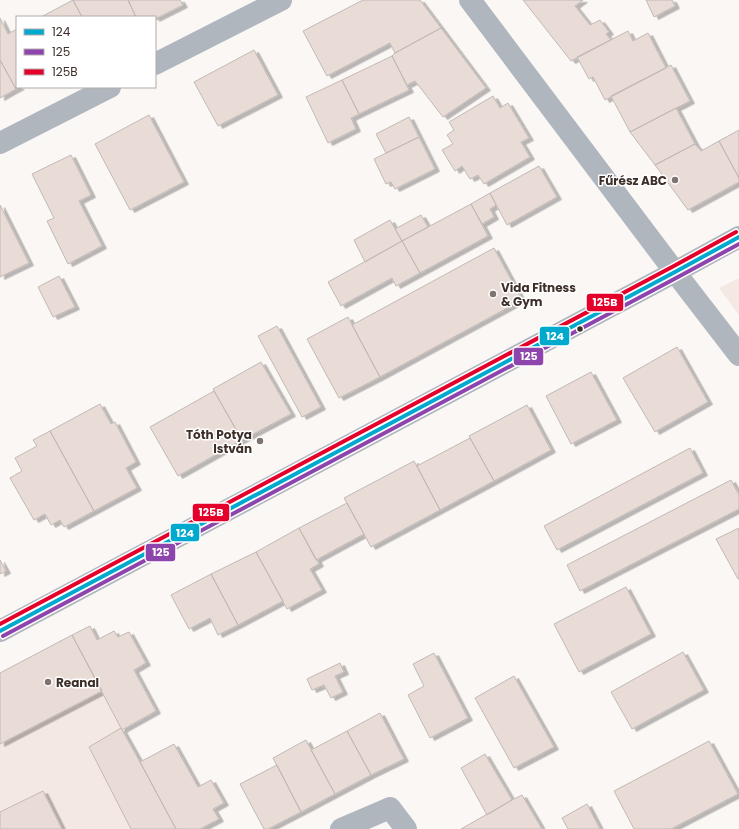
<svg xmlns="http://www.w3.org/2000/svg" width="739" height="829" viewBox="0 0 739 829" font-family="Poppins,sans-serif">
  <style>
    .built { fill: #f4e8e3 }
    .building { fill: #e9dcd6; stroke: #c1b9b5; filter: url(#shadow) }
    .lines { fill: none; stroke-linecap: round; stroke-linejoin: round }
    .minor { stroke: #afb6bd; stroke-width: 22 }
    .tertiary { stroke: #afb6bd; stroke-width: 22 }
    .bus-1-casing { stroke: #fff; stroke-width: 7 }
    .bus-2-casing { stroke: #fff; stroke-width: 7 }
    .bus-3-casing { stroke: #fff; stroke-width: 7 }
    .bus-1 { stroke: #00a9ce; stroke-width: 4 }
    .bus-2 { stroke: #8e44ad; stroke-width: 4 }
    .bus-3 { stroke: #e4002b; stroke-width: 4 }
    .poi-dot { fill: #807470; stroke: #fff; stroke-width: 1.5 }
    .bus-dot { fill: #3d2e28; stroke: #fff; stroke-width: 1.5 }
    .labels { text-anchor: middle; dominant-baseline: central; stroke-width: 3; stroke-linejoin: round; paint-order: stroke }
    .poi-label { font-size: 12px; font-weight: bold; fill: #3d2e28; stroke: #fff; text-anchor: end }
    .line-badge { stroke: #fff; stroke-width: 1.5 }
    .badge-label { font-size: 11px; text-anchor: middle; font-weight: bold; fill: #fff }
  </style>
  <defs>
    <filter id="shadow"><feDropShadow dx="4.5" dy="2.5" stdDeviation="0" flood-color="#0004"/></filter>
  </defs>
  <rect width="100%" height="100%" fill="#fbf7f5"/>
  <path class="built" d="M739,278V315L719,288Z
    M72,635L140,762L176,829H0V673Z"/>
  <path class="building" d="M73,0H128L136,17H82Z
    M73,0L82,17H41Z
    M128,0H180L183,5L155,19V17H136Z
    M363,0H420L441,28L395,53L390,43L327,76L303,31Z
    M523,0H583L575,6L590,25L600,20L609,32L606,34L611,40L571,61Z
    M646,0H672L675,6L654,17Z
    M0,18L8,34L17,29V87H20L16,89L0,60Z
    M441,28L486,88L443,117L415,81L407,85L392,56L395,53Z
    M628,31L633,41L648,33L666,68L605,100L593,77L589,79L577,57Z
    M254,50L278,95L218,126L194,82Z
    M392,56L409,90L359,114L342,80Z
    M0,60L16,89L0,98Z
    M671,65L690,101L630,132L611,96Z
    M342,80L359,114L351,118L356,129L328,143L306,97Z
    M493,96L500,108L508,103L529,138L521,142L530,157L484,184L478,175L470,179L462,166L455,171L442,150L453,144L447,135L454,130L449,122Z
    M676,108L695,144L655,165L630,132Z
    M149,115L184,182L130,210L95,144Z
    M409,117L419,137L386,153L376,134Z
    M739,130V178L719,141Z
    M419,137L435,169L395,189L391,182L386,184L374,159Z
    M719,141L739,178V182L688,210L655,165L695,144L701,151Z
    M71,155L91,195L79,201L102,246L68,264L47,221L54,218L32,174Z
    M539,166L557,197L507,225L490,193Z
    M490,193L496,205L490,209L494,217L482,224L471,204Z
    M471,204L488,236L420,273L402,241Z
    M0,205L29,263L0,277Z
    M421,215L428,227L402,241L395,229Z
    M390,220L402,241L365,262L354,240Z
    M402,241L420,273L396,286L392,278L341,306L328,282Z
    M494,248L522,300L380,377L352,325Z
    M59,276L75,307L53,317L38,287Z
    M348,317L380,377L339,398L307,339Z
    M277,326L321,407L302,417L258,336Z
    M677,347L708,402L655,432L623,378Z
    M261,362L291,414L242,440L213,389Z
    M591,372L617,420L571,444L546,396Z
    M214,391L242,440L178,476L150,427Z
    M100,404L111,424L115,422L136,462L126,468L137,488L94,511L50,431Z
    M527,405L551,450L494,481L469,436Z
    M50,431L94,511L64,527L60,520L51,525L45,514L34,520L10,478L22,471L15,458L37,446L33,440Z
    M470,438L494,481L440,510L417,466Z
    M690,448L703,473L557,550L544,526Z
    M414,461L440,510L371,547L344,498Z
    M731,480L739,495V509L580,591L567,565Z
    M347,503L364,534L316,560L299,528Z
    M299,528L319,564L310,569L322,590L287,609L256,552Z
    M739,528V579H738L716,539Z
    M256,552L283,601L238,625L211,574Z
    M0,560L6,571L0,574Z
    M211,574L238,625L218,635L210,618L189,629L171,595Z
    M626,587L651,634L579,672L554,624Z
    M90,626L97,640L114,631L118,637L129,632L146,663L134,670L156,711L122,730L72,635Z
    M72,635L102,691L0,744V673Z
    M683,652L704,690L632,729L611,692Z
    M434,653L468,718L430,738L408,695L424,686L413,664Z
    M340,663L344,672L335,676L343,692L331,698L324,685L312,690L307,679Z
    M514,676L554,747L514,768L475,698Z
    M380,713L404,759L371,775L347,731Z
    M121,728L140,762L176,829H131L89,747Z
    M347,731L371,775L335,794L311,750Z
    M306,740L335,794L301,812L273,758Z
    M709,741L738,794L671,829H634L614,791Z
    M174,744L198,787L211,780L224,803L213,809L219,819L200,829H176L140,762Z
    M485,754L512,800L487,815L461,768Z
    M277,765L301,812L268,829H264L240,784Z
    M43,791L62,829H0V812Z
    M522,795L542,829H461L512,800Z
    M587,804L600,829H568L562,818Z"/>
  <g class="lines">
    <path class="minor" d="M470,0L675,272L739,355
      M155,64L281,0
      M0,143L110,87
      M341,829L390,808L406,829"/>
    <path class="tertiary" d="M0,631L675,272L739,237"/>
    <g class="bus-1-casing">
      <path id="bus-1" d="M0,631L675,272L739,237"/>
    </g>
    <g class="bus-2-casing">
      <path id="bus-2" d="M3,636L678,277L739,244"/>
    </g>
    <g class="bus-3-casing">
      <path id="bus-3" d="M0,624L672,267L736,232"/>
    </g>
    <use href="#bus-1" class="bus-1"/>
    <use href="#bus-2" class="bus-2"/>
    <use href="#bus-3" class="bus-3"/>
  </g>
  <g class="poi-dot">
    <circle cx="675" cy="180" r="4"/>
    <circle cx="493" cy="294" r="4"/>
    <circle cx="260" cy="441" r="4"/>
    <circle cx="48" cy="682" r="4"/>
  </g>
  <circle class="bus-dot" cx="580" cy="329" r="3.5"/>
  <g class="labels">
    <g class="poi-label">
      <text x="667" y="180">Fűrész ABC</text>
      <text x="501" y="287" text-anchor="start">Vida Fitness<tspan x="501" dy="14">&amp; Gym</tspan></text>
      <text x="252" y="434">Tóth Potya<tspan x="252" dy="14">István</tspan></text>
      <text x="56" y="682" text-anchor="start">Reanal</text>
    </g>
  </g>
  <g class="line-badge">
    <rect x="586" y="293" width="38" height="19" rx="4" fill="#e4002b"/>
    <rect x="539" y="326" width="31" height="20" rx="4" fill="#00a9ce"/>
    <rect x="513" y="347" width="31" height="19" rx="4" fill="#8e44ad"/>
    <rect x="192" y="503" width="38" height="19" rx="4" fill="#e4002b"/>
    <rect x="170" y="523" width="30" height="19" rx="4" fill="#00a9ce"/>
    <rect x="145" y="543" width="31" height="19" rx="4" fill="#8e44ad"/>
  </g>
  <g class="badge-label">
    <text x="605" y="306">125B</text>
    <text x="555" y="340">124</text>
    <text x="529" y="360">125</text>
    <text x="211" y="516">125B</text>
    <text x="185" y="537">124</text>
    <text x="161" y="556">125</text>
  </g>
  <rect x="16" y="16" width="140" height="72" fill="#ffffff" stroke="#b1aba9"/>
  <rect x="24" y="29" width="20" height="6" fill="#00a9ce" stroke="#b1aba9"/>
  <text x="52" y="36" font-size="12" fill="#3d2e28">124</text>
  <rect x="24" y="49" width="20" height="6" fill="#8e44ad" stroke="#b1aba9"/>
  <text x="52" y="56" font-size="12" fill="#3d2e28">125</text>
  <rect x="24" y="69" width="20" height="6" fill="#e4002b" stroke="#b1aba9"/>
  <text x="52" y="76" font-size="12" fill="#3d2e28">125B</text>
</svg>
